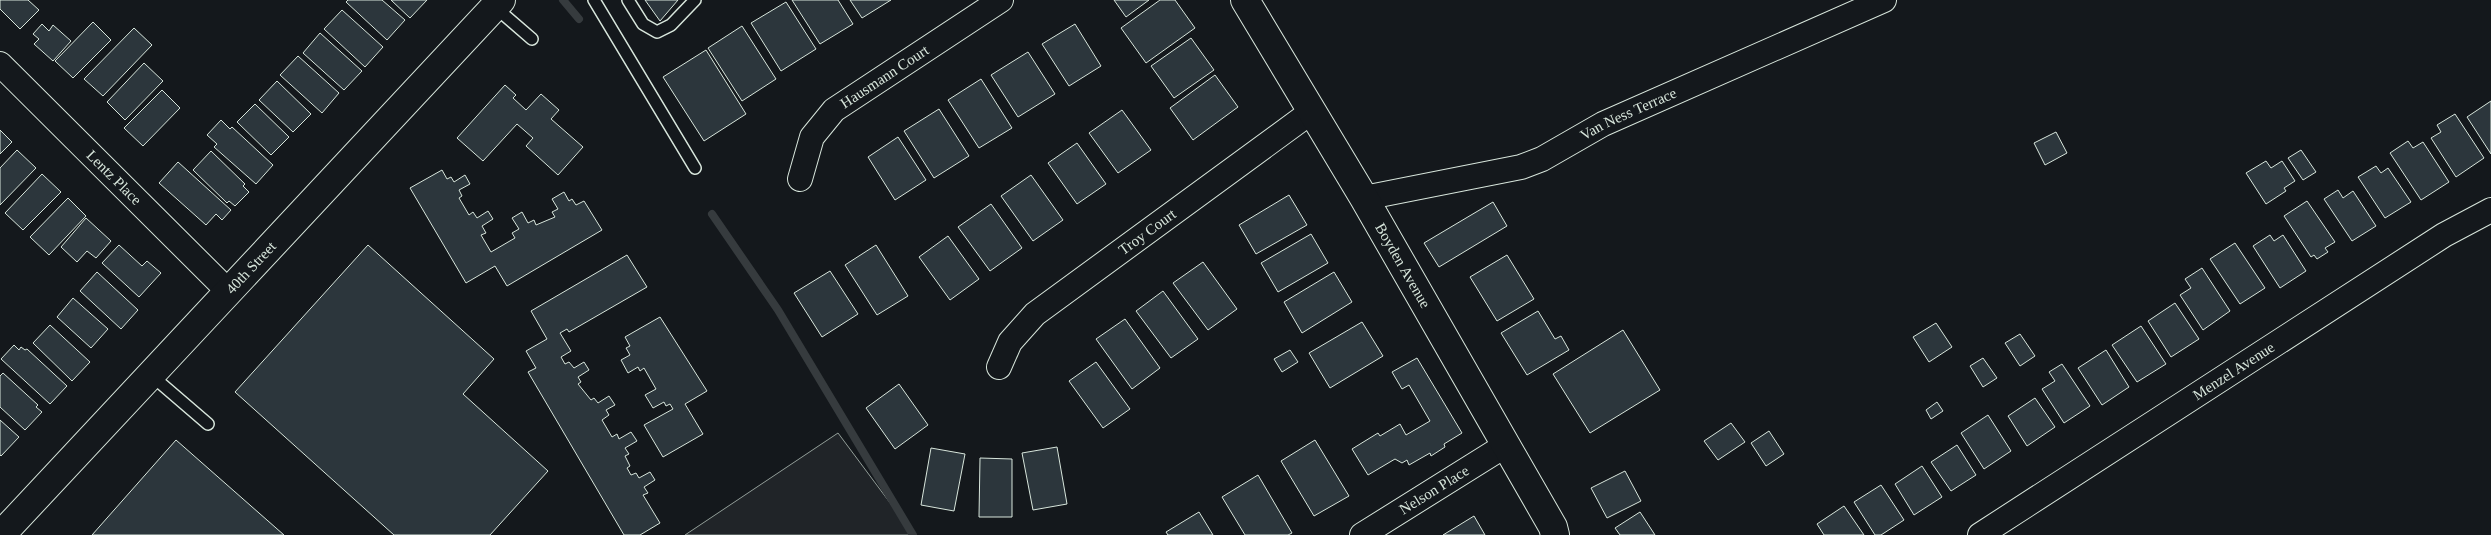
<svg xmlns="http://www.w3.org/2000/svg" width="2491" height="535" viewBox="0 0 2491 535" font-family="'Times New Roman',serif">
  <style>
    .green { fill: #202428; stroke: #939e99 }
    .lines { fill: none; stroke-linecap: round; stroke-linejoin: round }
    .stream { stroke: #363b3e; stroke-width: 8 }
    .building { fill: #2c363c; stroke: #d8e6dc }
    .service-casing { stroke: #d8e6dc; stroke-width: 14 }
    .minor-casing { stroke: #d8e6dc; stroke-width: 26 }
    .tertiary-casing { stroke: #d8e6dc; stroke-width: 30 }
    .service { stroke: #14181c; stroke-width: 11 }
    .minor { stroke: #14181c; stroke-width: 24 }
    .tertiary { stroke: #14181c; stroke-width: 28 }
    .labels { text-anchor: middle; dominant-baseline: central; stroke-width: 4; stroke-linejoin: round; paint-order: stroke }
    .street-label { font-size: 15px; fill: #d8e6dc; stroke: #14181c }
  </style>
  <rect width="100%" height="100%" fill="#14181c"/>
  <path class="green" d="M838,433L914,535H685Z"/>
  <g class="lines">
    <path class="stream" d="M563,0L579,19
      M712,214L778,310L913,535"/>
  </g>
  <path class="building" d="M0,0H28L39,10L20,29L0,9Z
    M348,0H382L405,20L387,40L346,2Z
    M391,0H427L410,18Z
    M645,0H678L660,21Z
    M792,0H838L853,24L820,44Z
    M850,0H891L862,18Z
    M1114,0H1149L1126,17Z
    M1160,0H1175L1195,28L1146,63L1121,28Z
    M786,2L816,49L781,71L751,23Z
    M342,10L383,47L365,67L324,29Z
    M93,22L111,40L73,78L55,61Z
    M42,24L49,31L53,25L71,41L53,61L34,44L39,39L33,34Z
    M1075,24L1101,66L1069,86L1042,44Z
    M742,26L776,79L742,101L708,48Z
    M134,28L152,45L103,96L84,79Z
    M320,33L362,71L344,90L303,53Z
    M1191,38L1214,70L1174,98L1151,66Z
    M706,50L746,114L704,141L663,77Z
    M1028,52L1055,94L1018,117L991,75Z
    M298,56L339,93L322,113L280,75Z
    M144,63L163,81L125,120L107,102Z
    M1215,75L1238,107L1193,140L1170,108Z
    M981,79L1012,128L979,148L948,100Z
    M277,81L311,114L293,132L259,100Z
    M505,85L516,95L513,98L526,110L541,94L559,110L551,119L583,147L558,175L526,146L533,138L517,124L483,161L457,138Z
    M162,90L180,108L143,146L124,128Z
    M2491,101V154L2467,117Z
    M255,104L289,137L271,155L237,122Z
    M939,109L969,156L934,178L904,131Z
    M1122,110L1151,150L1118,173L1089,133Z
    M2455,114L2484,158L2456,177L2431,138L2441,132L2437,125Z
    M221,120L230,129L232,127L273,165L256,184L214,147L217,144L207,135Z
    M0,130L12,142L0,154Z
    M2056,132L2067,153L2045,165L2034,143Z
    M898,137L926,180L895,200L868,157Z
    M2408,141L2413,148L2423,142L2449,182L2421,200L2390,153Z
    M1077,143L1106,184L1077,204L1048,163Z
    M17,150L36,168L0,205V168Z
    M2301,150L2316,172L2303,180L2288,158Z
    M211,151L245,184L243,186L249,192L235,206L229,201L227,203L193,170Z
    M2266,161L2271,168L2282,161L2295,181L2284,188L2286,191L2266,204L2246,173Z
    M178,162L231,210L222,220L216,214L206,225L159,183Z
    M2376,166L2381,173L2388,168L2411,202L2385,218L2358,177Z
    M442,170L447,179L451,177L454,182L465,175L470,184L459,190L462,196L459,198L469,215L473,212L477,218L488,211L493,219L482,226L486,233L481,235L491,252L515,238L512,233L519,229L512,218L522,212L528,223L534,220L536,225L555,217L552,212L558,209L552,199L564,192L569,201L572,199L576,205L584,201L602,230L507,286L495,266L466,283L410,188Z
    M42,174L61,192L23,230L5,213Z
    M1031,175L1063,220L1033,241L1001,196Z
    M2338,190L2343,198L2353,191L2376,226L2352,241L2324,199Z
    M1289,195L1307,225L1256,254L1239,225Z
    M68,198L86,216L49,255L30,237Z
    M2307,201L2335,242L2325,248L2328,252L2317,259L2314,255L2311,257L2284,216Z
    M1493,202L1507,226L1439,267L1424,243Z
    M991,204L1022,248L990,271L958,227Z
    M86,218L111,241L96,258L87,251L77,262L61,247Z
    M1311,234L1328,263L1278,292L1261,263Z
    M2270,235L2274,241L2283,235L2306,271L2280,288L2253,246Z
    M948,236L979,279L950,300L919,257Z
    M2235,243L2265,288L2240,304L2210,259Z
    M119,245L142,266L147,261L161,273L139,297L102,263Z
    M368,245L494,359L463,394L548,471L490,535H394L235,392Z
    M876,245L908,296L877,315L845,265Z
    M627,255L647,287L569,332L567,329L560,333L571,351L561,357L565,364L569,362L574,368L584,362L589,370L578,377L581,382L578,384L591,400L594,398L598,403L609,396L615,405L606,410L609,415L602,420L612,437L617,434L619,439L631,432L637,441L625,448L629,454L625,456L630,466L627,468L631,475L636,473L639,478L650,472L655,480L644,487L648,493L643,495L660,523L640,535H624L528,372L536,368L526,351L547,339L531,311Z
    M1507,255L1534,299L1497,321L1470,277Z
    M1203,262L1237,309L1208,330L1173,283Z
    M2202,268L2230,311L2203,330L2180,295L2191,288L2185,279Z
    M830,271L858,314L822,337L794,293Z
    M97,272L138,310L121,329L80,291Z
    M1334,272L1352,302L1302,333L1284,302Z
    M1163,291L1198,339L1171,358L1136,311Z
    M73,298L108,329L91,348L57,317Z
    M2175,303L2199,339L2171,357L2148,321Z
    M1538,311L1555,339L1561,336L1569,350L1527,375L1501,333Z
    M660,317L707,391L685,404L703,434L663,457L644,425L673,409L670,404L666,406L664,402L653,408L645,395L656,389L644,368L640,371L638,367L628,373L621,360L630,355L626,348L630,346L625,337Z
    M1125,319L1160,368L1132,389L1096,339Z
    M1362,322L1383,356L1330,388L1309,353Z
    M1936,323L1952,347L1929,362L1913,337Z
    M50,325L90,362L72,381L33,343Z
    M2141,326L2166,364L2137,382L2112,345Z
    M1623,330L1660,390L1590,433L1553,374Z
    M2020,334L2035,356L2020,366L2005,343Z
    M14,345L19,350L21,347L25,350L27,349L67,386L50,404L1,359Z
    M1290,350L1298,362L1282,372L1274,359Z
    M2106,350L2129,387L2102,405L2078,368Z
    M1417,358L1462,433L1444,444L1445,447L1431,456L1430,453L1409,465L1407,460L1402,463L1395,459L1368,475L1352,449L1378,433L1380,436L1400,424L1406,435L1430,421L1409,385L1402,389L1392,372Z
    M1983,358L1997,378L1983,387L1970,366Z
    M1096,362L1130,409L1103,428L1069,381Z
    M2062,364L2090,406L2064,423L2042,389L2055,381L2049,372Z
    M3,373L38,405L36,407L42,412L25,430L0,407V376Z
    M899,384L928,425L895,449L866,408Z
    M2035,398L2055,427L2027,446L2008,416Z
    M1937,402L1943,411L1931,419L1926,410Z
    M1988,415L2011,451L1984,469L1961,433Z
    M0,420L19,437L1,456L0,455Z
    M1731,423L1745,442L1718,460L1704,441Z
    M1769,431L1784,454L1766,466L1751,443Z
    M176,440L284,535H92Z
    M1315,440L1349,496L1314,516L1281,461Z
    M1957,445L1976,475L1951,491L1931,462Z
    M1057,447L1067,504L1033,510L1022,453Z
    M931,448L965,454L954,511L921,505Z
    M980,458L1012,459V517H979Z
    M1922,466L1942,497L1914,515L1895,484Z
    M1625,471L1641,501L1607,518L1591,488Z
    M1258,475L1292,533L1288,535H1245L1222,497Z
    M1881,485L1904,520L1881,535H1875L1854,502Z
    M1844,506L1864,535H1824L1817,524Z
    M1199,512L1213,535H1168L1166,532Z
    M1640,512L1655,535H1620L1615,528Z
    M1474,516L1485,535H1443Z"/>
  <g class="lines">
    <g class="service-casing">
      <path id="service" d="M594,0L695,168
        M628,0L643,24L657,32L671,25L695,0
        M495,7L532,39
        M151,375L208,424"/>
    </g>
    <g class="minor-casing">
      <g id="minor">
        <path id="s1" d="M0,64L229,292"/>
        <path id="s2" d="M800,179L812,137L834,110L1001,0"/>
        <path id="s3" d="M1364,198L1521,167L1542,159L1603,124L1884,0"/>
        <path id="s4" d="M999,367L1010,342L1035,314L1311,112"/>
        <path id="s5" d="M1362,535L1506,445"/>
        <path id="s6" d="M1980,535L2444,235L2491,210"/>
      </g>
    </g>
    <g class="tertiary-casing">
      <g id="tertiary">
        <path id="s7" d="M1245,0L1364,198L1553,527L1555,535"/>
        <path id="s8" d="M1,535L501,0"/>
      </g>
    </g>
    <use href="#service" class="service"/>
    <use href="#minor" class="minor"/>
    <use href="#tertiary" class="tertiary"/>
  </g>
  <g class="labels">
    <g class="street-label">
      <text stroke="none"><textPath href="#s2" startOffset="139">Hausmann Court</textPath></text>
      <text stroke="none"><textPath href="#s3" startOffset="280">Van Ness Terrace</textPath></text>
      <text stroke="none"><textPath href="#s1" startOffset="161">Lentz Place</textPath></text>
      <text stroke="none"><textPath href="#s4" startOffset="204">Troy Court</textPath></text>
      <text stroke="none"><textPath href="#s7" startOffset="309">Boyden Avenue</textPath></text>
      <text stroke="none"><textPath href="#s8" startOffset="366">40th Street</textPath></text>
      <text stroke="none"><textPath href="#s6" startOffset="302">Menzel Avenue</textPath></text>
      <text stroke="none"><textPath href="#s5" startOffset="85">Nelson Place</textPath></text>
    </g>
  </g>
</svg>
